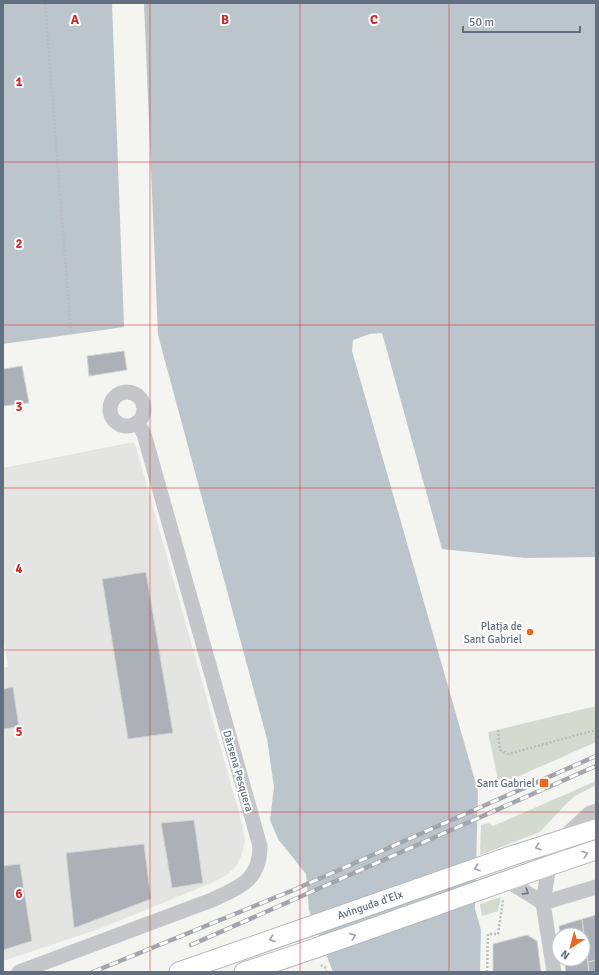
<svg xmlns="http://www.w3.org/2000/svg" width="599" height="975" viewBox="0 0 599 975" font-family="Signika,sans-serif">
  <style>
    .built { fill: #e4e5e3 }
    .green { fill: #d3dbd1 }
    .water { fill: #bcc5cc }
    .building { fill: #acb1b8; stroke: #d5d5d3 }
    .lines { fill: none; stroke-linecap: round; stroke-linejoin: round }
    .major-casing { stroke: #b4b7bc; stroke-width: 21 }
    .path { stroke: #bbbcbf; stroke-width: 2.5; stroke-dasharray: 2 2; stroke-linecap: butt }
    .minor { stroke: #c4c6ca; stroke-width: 15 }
    .major { stroke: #fff; stroke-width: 19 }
    .rail-casing { stroke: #a1a6ad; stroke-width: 4.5 }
    .rail { stroke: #fff; stroke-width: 3; stroke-dasharray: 9; stroke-linecap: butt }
    .oneway { stroke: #99a1ad }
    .oneway2 { stroke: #6c7888 }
    .grid { fill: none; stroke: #d62828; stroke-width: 1; stroke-opacity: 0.55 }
    .poi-dot { fill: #e5691f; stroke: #fff; stroke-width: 1.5 }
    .labels { text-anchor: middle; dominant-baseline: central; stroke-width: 4; stroke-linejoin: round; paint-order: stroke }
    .poi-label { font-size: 11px; fill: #626f81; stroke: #fff; text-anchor: end }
    .street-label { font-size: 11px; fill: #626f81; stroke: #fff }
    .grid-label { font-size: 13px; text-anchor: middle; font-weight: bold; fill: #d62828; stroke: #fff; stroke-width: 4; stroke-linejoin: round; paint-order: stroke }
  </style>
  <rect width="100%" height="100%" fill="#f4f4f0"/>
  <path class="built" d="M133,442L136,447L243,827L245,841L242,854L237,865L228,874L214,882L99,929L3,961V668L8,667L3,634V468Z"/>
  <path class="green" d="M596,706V742L499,785L488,732Z
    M596,781V785L575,796L567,803L540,832L480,855L481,825L488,823L493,826Z
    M501,897L498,911L482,916L480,904Z"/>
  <path class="water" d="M3,3H112L124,327L3,344Z
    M144,3H596V557L525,558L442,549L382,333L370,334L353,340L352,351L478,791L475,909L481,930L480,972H333L309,910L306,874L278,839L270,820L274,787L267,739L158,335Z"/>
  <path class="building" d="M124,351L127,370L89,376L87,356Z
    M22,366L29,403L3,406V369Z
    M146,572L173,733L128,739L102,579Z
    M13,687L19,727L3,729V689Z
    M194,820L203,883L172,888L161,823Z
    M144,844L151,899L74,928L66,853Z
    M20,864L32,941L3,950V866Z
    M596,915V960L588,962L582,919Z
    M582,919L584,938H583V935H560L559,926Z
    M527,935L537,941L541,972H493V944Z
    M585,940L587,955L583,956V941Z
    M587,958L589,972H566L564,959Z
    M596,960V972H589L588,962Z"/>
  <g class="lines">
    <g class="major-casing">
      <path id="major" d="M179,972L514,855L596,829
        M244,972C362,934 478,889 596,850"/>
    </g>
    <path class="path" d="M45,3L71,334
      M498,730L500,750L508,754L596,730
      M321,965L325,967L326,972
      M487,972L488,934H498L503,900"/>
    <path class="minor" d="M110 409a17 17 0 1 1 34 0a17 17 0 1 1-34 0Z
      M508,881L543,903L596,887
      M19,972L212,900C239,887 260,881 260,846L144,434L138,423
      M554,972L543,903L549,865L562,839L590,813L596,811"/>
    <use href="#major" class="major"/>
    <g class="rail-casing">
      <path id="rail" d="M191,945L596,766
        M93,972L296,889L596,756"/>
    </g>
    <use href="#rail" class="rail"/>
  </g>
  <defs><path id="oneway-chevron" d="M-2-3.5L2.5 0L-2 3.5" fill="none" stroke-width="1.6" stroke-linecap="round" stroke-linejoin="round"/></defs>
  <g class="oneway">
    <use href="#oneway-chevron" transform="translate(538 847) rotate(161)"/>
    <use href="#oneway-chevron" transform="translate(585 854) rotate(-18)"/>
    <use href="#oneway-chevron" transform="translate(477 868) rotate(161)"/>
    <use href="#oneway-chevron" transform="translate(353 936) rotate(-20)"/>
    <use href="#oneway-chevron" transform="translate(272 939) rotate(160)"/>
  </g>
  <use class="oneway2" href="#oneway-chevron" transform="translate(526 892) rotate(33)"/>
  <path class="grid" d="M150,3V972M300,3V972M449,3V972M3,162H596M3,325H596M3,488H596M3,650H596M3,812H596"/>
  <g class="poi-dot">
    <circle cx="530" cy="632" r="4"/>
    <rect x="539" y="778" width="10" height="10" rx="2"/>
  </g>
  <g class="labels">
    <g class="poi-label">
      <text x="522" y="626">Platja de<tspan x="522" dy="13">Sant Gabriel</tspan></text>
      <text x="535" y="783">Sant Gabriel</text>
    </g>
    <g class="street-label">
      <text transform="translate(238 771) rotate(74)">Dàrsena Pesquera</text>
      <text transform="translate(370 905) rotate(-19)">Avinguda d'Elx</text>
    </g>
  </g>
  <g class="grid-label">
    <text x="75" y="24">A</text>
    <text x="225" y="24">B</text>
    <text x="374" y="24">C</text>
    <text x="19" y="86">1</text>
    <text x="19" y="248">2</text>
    <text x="19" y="411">3</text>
    <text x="19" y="573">4</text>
    <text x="19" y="736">5</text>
    <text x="19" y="898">6</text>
  </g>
  <rect width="599" height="975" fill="none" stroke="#626f81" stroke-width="8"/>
  <g transform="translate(571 947) rotate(216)"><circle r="19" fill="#ffffff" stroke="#c0c5cd"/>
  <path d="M0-3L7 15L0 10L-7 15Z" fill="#e5691f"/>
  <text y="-6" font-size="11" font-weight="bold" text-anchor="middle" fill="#626f81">N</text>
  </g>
  <path d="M463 26v6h117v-6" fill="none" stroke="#626f81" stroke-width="2"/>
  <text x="469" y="26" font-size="12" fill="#626f81" stroke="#ffffff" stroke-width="3" paint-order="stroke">50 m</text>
</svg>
